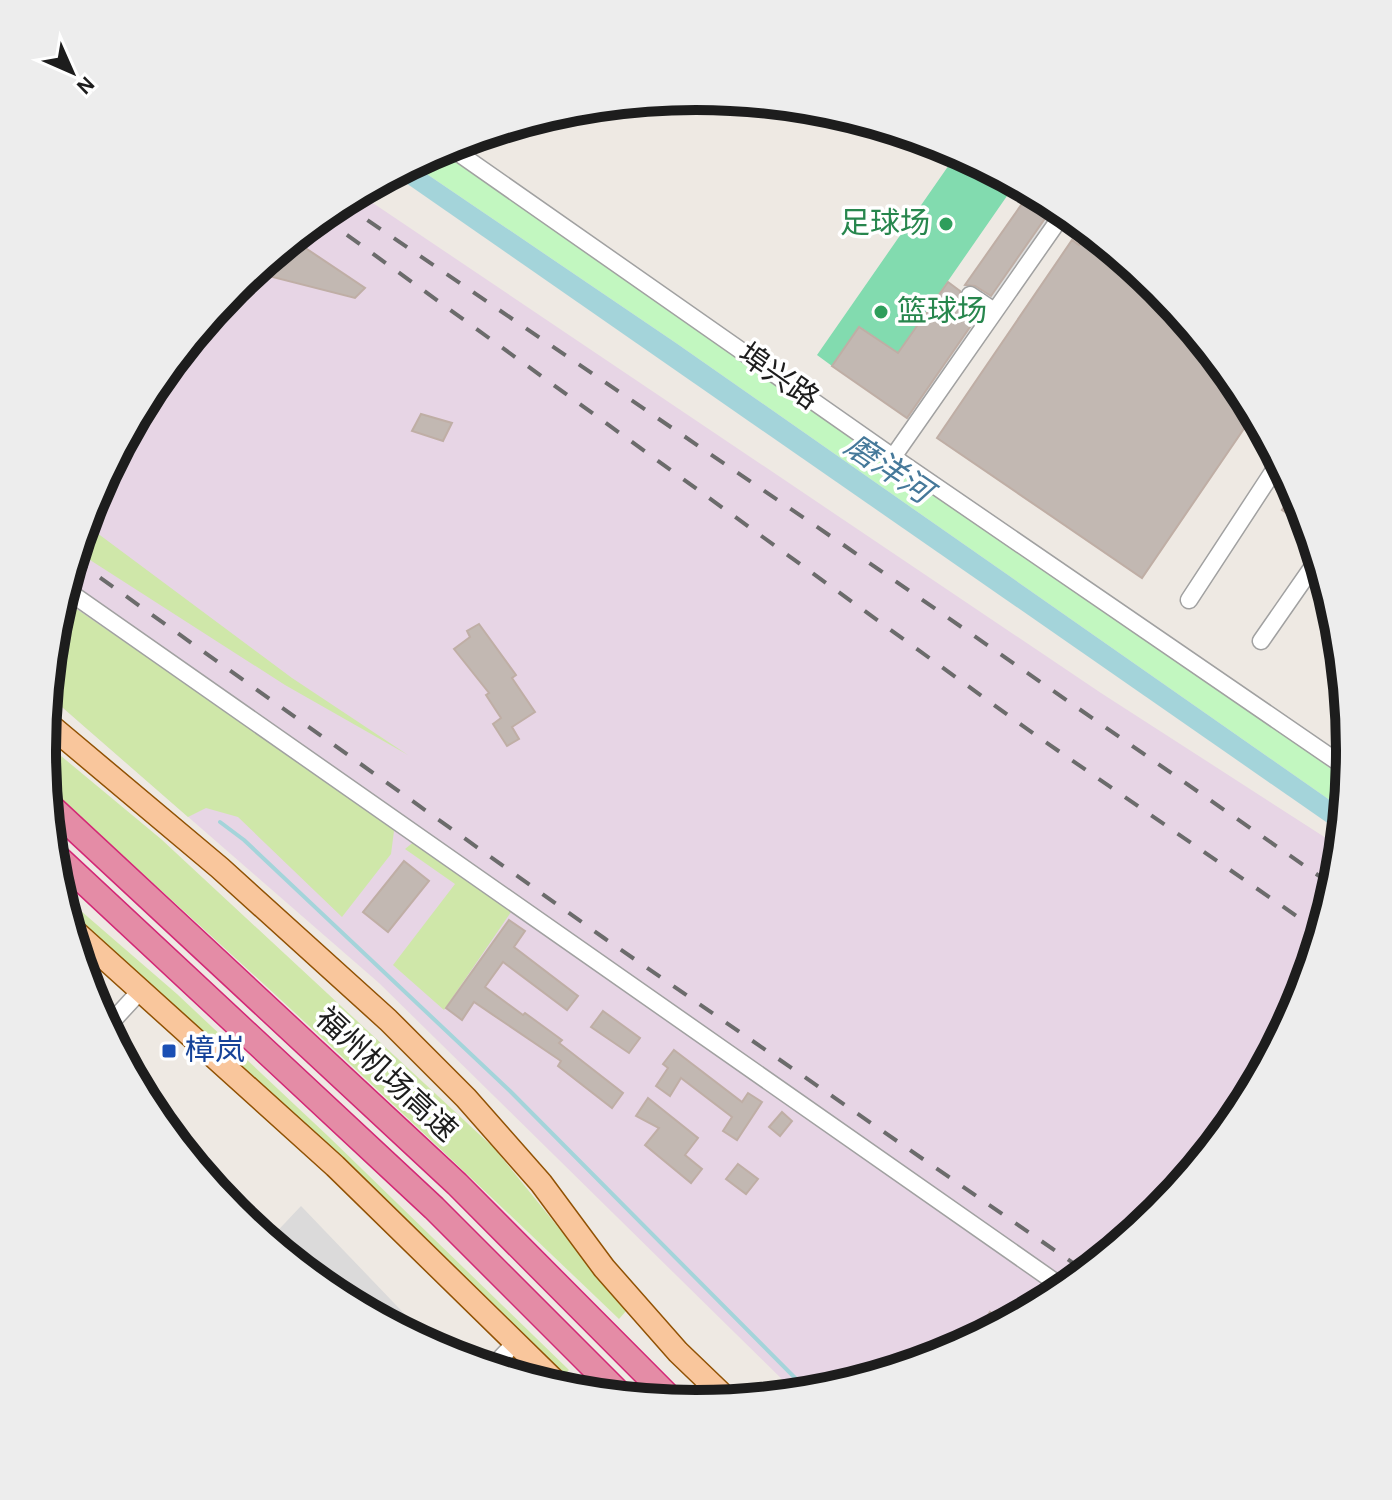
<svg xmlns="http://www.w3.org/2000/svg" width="1392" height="1500" viewBox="0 0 1392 1500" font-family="'Alegreya Sans','Noto Sans SC',sans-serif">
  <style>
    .residential { fill: #dbdada }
    .industrial { fill: #e7d5e5 }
    .grass { fill: #cfe7a9 }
    .park { fill: #c2f7c0 }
    .pitch { fill: #82dbaf }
    .parking { fill: #ddd }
    .water { fill: #a4d4da }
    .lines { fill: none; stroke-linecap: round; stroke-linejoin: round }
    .stream { stroke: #a4d4da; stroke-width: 4 }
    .building { fill: #c2b8b2; stroke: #bfaea5; stroke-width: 2 }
    .minor-casing { stroke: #a1a1a1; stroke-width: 19 }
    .major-casing { stroke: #915204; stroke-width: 25 }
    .highway-casing { stroke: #d32876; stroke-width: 27 }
    .minor { stroke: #fff; stroke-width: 16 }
    .major { stroke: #f9c69c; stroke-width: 22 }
    .highway { stroke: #e48ca6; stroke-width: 24 }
    .rail { stroke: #6b6b6b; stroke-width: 4; stroke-dasharray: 16 16; stroke-linecap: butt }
    .leisure-dot { fill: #2e9e5b; stroke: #fff; stroke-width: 3 }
    .transit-dot { fill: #1a4fb4; stroke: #fff; stroke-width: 3 }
    .labels { text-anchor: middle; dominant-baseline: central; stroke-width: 7; stroke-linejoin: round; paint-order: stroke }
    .leisure-label { font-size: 30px; fill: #27864d; stroke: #fff; text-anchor: end }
    .street-label { font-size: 30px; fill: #1d1d1d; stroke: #fff }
    .transit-label { font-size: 30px; fill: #164399; stroke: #fff; text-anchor: start }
    .water-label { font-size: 32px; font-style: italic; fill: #46799a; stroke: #fff }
    .rim { fill: none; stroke: #1d1d1d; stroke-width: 10 }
  </style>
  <rect width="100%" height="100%" fill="#eee9e3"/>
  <path class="residential" d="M301,1206L440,1351L332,1294L268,1241Z"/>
  <path class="industrial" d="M358,193L1101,693L1340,847L1337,878L1300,1001L1240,1114L1158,1213L1059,1294L946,1354L823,1392L797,1394L379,983L47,694L55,622L92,499L152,386L234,287L333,206Z"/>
  <path class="grass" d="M85,524L292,678L408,755L285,685L76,551Z
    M62,599L387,821L394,831L391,854L342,917L238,817L206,808L188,817L47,694L55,622Z
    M43,741L161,839L494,1148L626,1311L619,1319C431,1139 242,960 46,788Z
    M416,840L511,912L444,1010L393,965L455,884L405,849Z
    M59,892L177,994L329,1137L569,1370L563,1376L139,978L65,913Z"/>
  <path class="park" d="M443,147L1264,719L1347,781L1344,810L676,343L412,164Z"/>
  <path class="pitch" d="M958,152L1016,183L898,353L860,327L832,366L817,355Z"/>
  <path class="parking" d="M1055,204L1060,206L922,427L907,418L984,308L961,292L966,284L989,300Z"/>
  <path class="water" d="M412,164L676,343L1344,810L1342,833L393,174Z"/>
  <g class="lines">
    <path class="stream" d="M220,822L244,840L510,1091L810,1393"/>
  </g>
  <path class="building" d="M1031,191L1055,204L991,296L975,286L965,285Z
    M1089,230L1135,268L1130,278L1134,287L1159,306L1170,307L1180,314L1240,387L1254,414L1142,578L937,438L1072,240L1079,245Z
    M292,239L365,288L355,298L253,272Z
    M948,282L960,291V299L963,304L979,314L907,418L832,366L859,327L898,353Z
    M421,414L452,423L443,441L412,431Z
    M1295,490L1300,500L1309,528L1282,510Z
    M479,624L516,675L512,678L535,712L512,727L519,739L507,746L493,724L501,718L486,695L489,693L454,649L470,637L467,631Z
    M404,861L429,881L388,932L363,912Z
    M509,920L525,931L514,947L578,996L567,1010L503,962L485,987L523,1015L525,1013L562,1040L559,1043L623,1093L612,1108L558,1066L561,1061L474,1002L462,1020L446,1008Z
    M603,1011L640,1038L629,1053L591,1027Z
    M674,1050L742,1102L748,1093L762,1102L737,1140L723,1131L732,1117L681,1078L670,1096L656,1086L668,1068L663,1064Z
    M648,1098L698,1138L685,1155L702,1169L691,1183L645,1145L659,1128L636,1116Z
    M782,1112L792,1121L780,1136L769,1127Z
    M738,1164L758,1179L746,1194L726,1179Z
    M990,1312L1005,1323L970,1342Z"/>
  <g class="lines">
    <g class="minor-casing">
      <path id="minor" d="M447,145L893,457L1348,769
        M1143,275L1141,278L1166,297
        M970,295L994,311
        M893,457L1065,211
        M65,589L1065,1289
        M1189,600L1280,461
        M1261,641L1318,559
        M106,1028L141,990
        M491,1368L516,1342"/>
    </g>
    <g class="major-casing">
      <path id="major" d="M45,721L220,868L388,1020L466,1098L541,1183L604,1268L678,1352L729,1401
        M69,926L335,1166L564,1390"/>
    </g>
    <g class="highway-casing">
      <path id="highway" d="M47,803L457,1184L674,1402
        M52,852L434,1208L623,1397"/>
    </g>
    <use href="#minor" class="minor"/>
    <use href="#major" class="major"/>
    <use href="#highway" class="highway"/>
    <path class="rail" d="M341,202L845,546L1335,887
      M321,216L1034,734L1321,933
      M74,559L604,938L1086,1272"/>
  </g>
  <g class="leisure-dot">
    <circle cx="946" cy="224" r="8"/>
    <circle cx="881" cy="312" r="8"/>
  </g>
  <rect class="transit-dot" x="161" y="1043" width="16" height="16" rx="4"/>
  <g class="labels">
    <g class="leisure-label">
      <text x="930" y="224">足球场</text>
      <text x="897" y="312" text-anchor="start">篮球场</text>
    </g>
    <g class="street-label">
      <text transform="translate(778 377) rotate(35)">埠兴路</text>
      <text transform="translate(386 1075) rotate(43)">福州机场高速</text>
    </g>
    <g class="transit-label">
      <text x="185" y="1051">樟岚</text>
    </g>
    <g class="water-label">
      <text transform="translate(888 469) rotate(34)">磨洋河</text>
    </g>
  </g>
  <path d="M0 0H1392V1500H0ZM56 750a640 640 0 1 1 1280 0a640 640 0 1 1-1280 0Z" fill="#ededed" fill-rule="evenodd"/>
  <path class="rim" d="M56 750a640 640 0 1 1 1280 0a640 640 0 1 1-1280 0Z"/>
  <g transform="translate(72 72) rotate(135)" stroke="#ffffff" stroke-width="6" paint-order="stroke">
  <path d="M0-6L14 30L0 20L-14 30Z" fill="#1d1d1d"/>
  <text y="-12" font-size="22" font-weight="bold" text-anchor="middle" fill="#1d1d1d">N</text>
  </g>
</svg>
